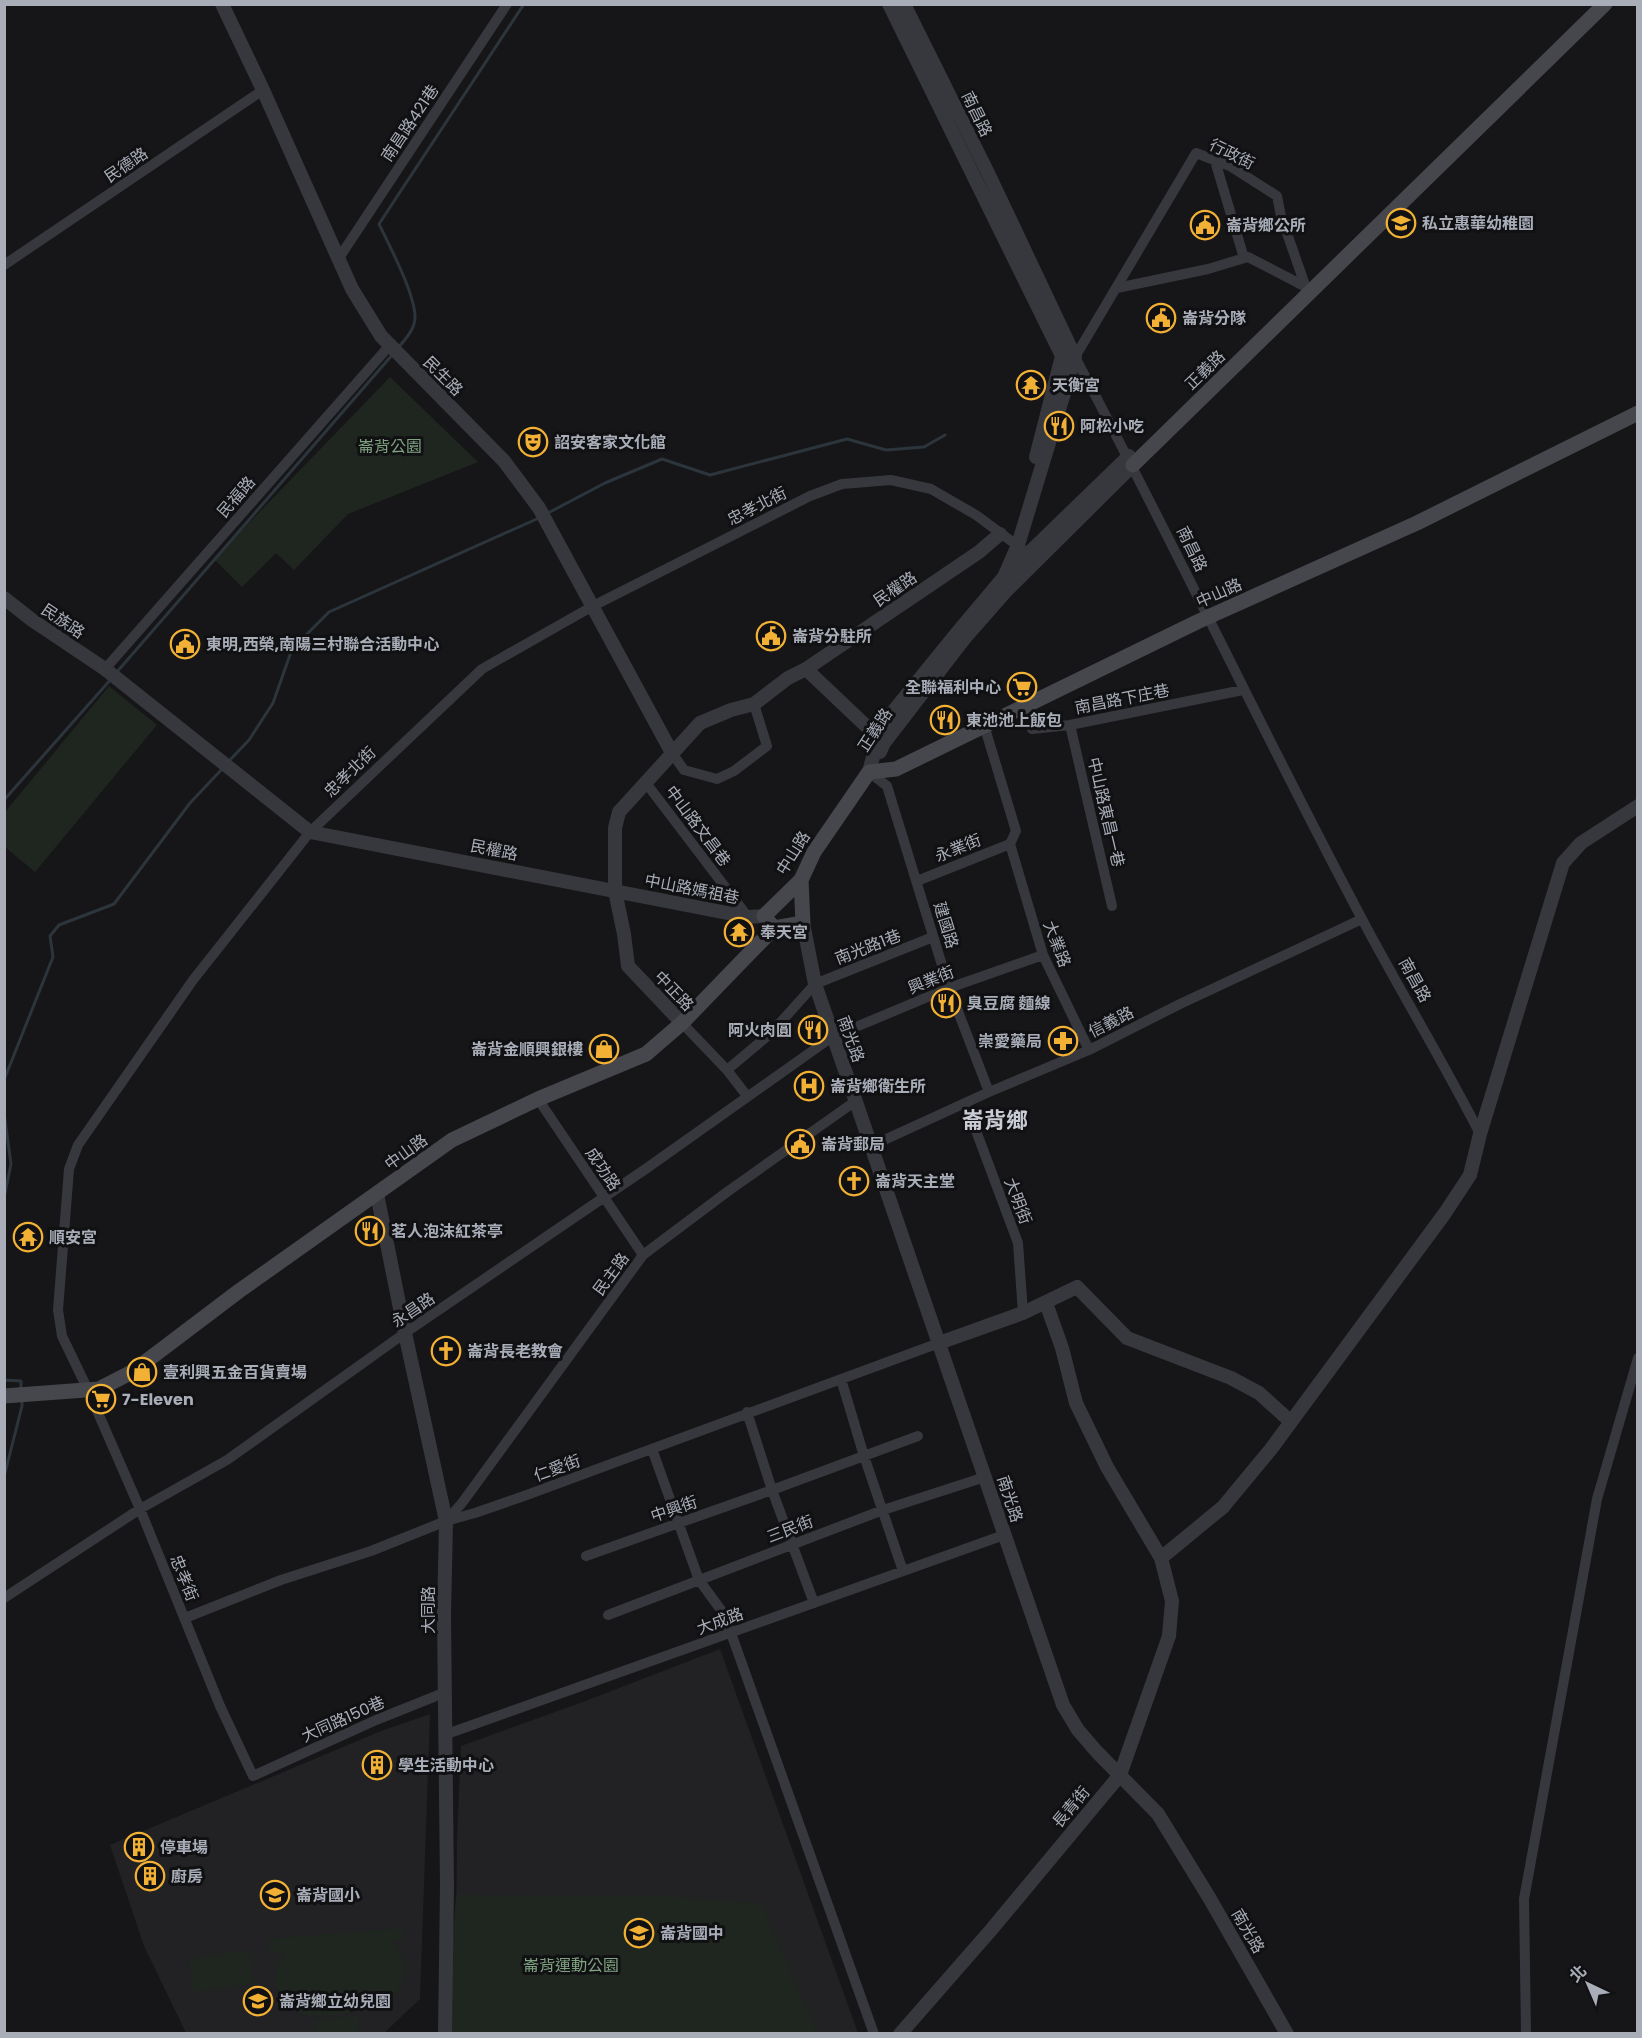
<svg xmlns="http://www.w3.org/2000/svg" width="1642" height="2038" viewBox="0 0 1642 2038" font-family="Poppins,'Noto Sans TC',sans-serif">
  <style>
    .built { fill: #222225 }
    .green { fill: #1e261f }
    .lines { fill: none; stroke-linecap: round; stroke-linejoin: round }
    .stream { stroke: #2c353c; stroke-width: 3 }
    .minor { stroke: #37383d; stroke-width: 10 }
    .tertiary { stroke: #37383d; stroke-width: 14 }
    .secondary { stroke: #45474d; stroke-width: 15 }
    .labels { text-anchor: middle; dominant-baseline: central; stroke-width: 6; stroke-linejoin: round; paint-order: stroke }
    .street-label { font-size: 16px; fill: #a8adb8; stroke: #111113 }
    .poi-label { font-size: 16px; font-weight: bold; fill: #a8adb8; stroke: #111113; text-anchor: start }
    .park-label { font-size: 16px; fill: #7fa381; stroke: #111113 }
    .district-label { font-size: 22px; font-weight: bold; fill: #c9ccd4; stroke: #111113 }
  </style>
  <rect width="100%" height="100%" fill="#161618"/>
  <path class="built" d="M720,1649L858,2033H455L457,1839L461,1746L588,1700Z
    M430,1714L420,1999L384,2033H186L144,1946L110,1845L381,1731Z"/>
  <path class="green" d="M390,377L478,462L348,514L294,570L276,553L242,587L214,559Z
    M109,686L157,725L35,872L5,847V812Z
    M456,1895L662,1896L761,1903L817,2033L451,2034L450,1977Z
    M403,1928L404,1940L392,1942C417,1963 404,1996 376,2007C364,2012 320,2018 308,2016C294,2013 278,2001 276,1987C273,1975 280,1962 284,1951L270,1952L269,1939Z
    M249,1950L253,1984L193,1992L189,1959Z
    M358,2015L360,2033H315L314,2021Z"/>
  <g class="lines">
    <path class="stream" d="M397,349C405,340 416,328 415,316C414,292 390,247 379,224L524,4
      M548,513L605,483L662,459L710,475L847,439L886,450L924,447L945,435
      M116,673L393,354
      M229,761L249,740L273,703L292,649L329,612L539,518
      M4,800L112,678
      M4,1080L53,957L50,936L59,925L114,904L190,803L223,768
      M4,1113L11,1164L4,1198
      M4,1380L21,1381V1389
      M4,1477L22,1406V1399"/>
    <path class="minor" d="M1215,161L1244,258
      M339,258L507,4
      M4,265L263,90
      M1305,285L1281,216L1277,196L1230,166L1196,153L1075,357C1174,543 1263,733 1362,919C1400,991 1443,1061 1480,1134
      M1117,288L1208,269L1248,257L1306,287
      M105,669L390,345
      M1023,706L1032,729L1070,725L1243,690
      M984,725L1016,831L1010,844
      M1070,725L1112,906
      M672,753L684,770L717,779L734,771L767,746L754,704
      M869,772L887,786L949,988L989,1092
      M646,783L748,917
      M1010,844L1043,955L1089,1050
      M917,881L1010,844
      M682,1023L727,1070L747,1096
      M727,1070L771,1033L815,984L933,937
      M538,1099L643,1255
      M966,1104L1018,1243L1023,1313
      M871,1146L989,1092L1089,1050L1180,1004L1362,919
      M841,1379L864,1456L903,1571
      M747,1412L772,1490L814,1603
      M652,1449L699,1580L721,1610L731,1633L874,2034
      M446,1521L462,1503L643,1255L727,1192L850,1105L856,1102
      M586,1556L772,1490L918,1436
      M4,1598L140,1509L227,1460L405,1333L647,1168L832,1037L949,988L1043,955
      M608,1615L883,1510L985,1477
      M185,1618L281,1580L371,1551L446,1521L475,1513L524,1496L939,1343
      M446,1692L376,1720L253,1776L220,1706L140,1509L88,1390L62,1336L58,1310L69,1169L78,1145L193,980L310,832L482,669L593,606L810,496L842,484L891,480L931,489L976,515L1022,549
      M447,1734L1004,1535
      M1526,2034L1524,1899L1597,1499L1638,1358"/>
    <path class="tertiary" d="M222,4L263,90L352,289L381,336L504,461L539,508L672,753
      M889,4L1062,356L1036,457
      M904,4L988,173L1075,357L1018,545L1004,577L1007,590
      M4,598L32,620L105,669L310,832L748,917L764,916
      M806,669L979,552L1000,534
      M880,752L884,743L964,639L1007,590L1133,465
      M869,772L878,738L888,718L957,633L1004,577L1129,456
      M803,923L815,984L856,1102L1063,1705L1078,1730L1097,1752L1158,1814L1210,1899L1287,2034
      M682,1023L628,966L624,934L615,891V828L619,812L700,723L731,710L754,704L788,678L806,669L884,743
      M377,1194L405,1333L446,1521L444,1616L447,1886L445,2034
      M939,1343L1023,1313L1077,1287L1127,1338L1231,1378L1259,1393L1290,1421
      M1161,1558L1223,1507L1271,1449L1445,1213L1470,1175L1480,1134L1563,863L1581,843L1638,806
      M900,2034L991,1930L1120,1775L1169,1636L1172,1601L1161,1558L1107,1467L1076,1403L1062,1348L1046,1303"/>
    <path class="secondary" d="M1133,465L1605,4
      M774,928L764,916L801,880L814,852L869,772L896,769L1197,622L1417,523L1638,413
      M774,928L803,923L801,880
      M4,1396L99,1389L132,1372L239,1291L452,1140L538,1099L646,1054L682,1023L774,928"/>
  </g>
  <defs>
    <g id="school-ring" transform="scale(1.5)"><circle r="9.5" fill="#111113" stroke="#f2b134" stroke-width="1.5"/><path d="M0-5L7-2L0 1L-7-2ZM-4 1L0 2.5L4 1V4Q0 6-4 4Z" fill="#f2b134"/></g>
    <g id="civic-ring" transform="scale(1.5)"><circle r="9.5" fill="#111113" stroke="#f2b134" stroke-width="1.5"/><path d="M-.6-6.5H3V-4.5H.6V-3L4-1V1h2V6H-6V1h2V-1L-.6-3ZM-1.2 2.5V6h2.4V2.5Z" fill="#f2b134"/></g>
    <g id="temple-ring" transform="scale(1.5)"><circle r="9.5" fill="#111113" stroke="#f2b134" stroke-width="1.5"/><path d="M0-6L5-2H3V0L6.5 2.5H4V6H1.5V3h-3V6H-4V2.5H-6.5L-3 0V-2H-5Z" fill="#f2b134"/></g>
    <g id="restaurant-ring" transform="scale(1.5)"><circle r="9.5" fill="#111113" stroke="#f2b134" stroke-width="1.5"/><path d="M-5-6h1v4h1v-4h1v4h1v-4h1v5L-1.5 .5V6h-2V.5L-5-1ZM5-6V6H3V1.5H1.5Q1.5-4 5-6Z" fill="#f2b134"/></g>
    <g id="theatre-ring" transform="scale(1.5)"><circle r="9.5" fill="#111113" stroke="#f2b134" stroke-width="1.5"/><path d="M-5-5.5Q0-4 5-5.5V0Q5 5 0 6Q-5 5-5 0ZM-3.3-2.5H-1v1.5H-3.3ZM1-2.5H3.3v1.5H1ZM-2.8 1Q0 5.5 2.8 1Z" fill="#f2b134"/></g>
    <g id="supermarket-ring" transform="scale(1.5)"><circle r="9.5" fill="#111113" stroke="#f2b134" stroke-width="1.5"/><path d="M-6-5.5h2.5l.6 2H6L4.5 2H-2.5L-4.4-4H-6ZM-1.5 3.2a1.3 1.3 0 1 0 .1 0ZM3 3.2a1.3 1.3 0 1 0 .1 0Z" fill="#f2b134"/></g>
    <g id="pharmacy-ring" transform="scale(1.5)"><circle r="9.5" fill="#111113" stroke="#f2b134" stroke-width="1.5"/><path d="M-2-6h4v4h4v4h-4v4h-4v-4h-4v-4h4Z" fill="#f2b134"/></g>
    <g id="shop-ring" transform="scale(1.5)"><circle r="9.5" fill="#111113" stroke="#f2b134" stroke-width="1.5"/><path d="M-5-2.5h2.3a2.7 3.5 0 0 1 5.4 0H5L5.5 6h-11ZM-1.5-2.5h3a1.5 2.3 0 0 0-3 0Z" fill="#f2b134"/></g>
    <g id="hospital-ring" transform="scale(1.5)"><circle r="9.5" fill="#111113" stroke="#f2b134" stroke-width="1.5"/><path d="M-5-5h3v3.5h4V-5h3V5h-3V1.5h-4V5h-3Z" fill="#f2b134"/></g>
    <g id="church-ring" transform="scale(1.5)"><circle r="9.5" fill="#111113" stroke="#f2b134" stroke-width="1.5"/><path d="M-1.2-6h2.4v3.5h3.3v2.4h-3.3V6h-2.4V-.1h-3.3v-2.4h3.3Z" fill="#f2b134"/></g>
    <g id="building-ring" transform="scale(1.5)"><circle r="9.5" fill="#111113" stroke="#f2b134" stroke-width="1.5"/><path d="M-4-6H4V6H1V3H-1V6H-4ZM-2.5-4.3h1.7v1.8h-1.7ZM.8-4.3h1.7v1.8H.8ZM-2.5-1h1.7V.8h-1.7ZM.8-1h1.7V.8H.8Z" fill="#f2b134"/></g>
  </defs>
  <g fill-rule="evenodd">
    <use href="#school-ring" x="1401" y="223"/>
    <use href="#civic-ring" x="1205" y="225"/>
    <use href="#civic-ring" x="1161" y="318"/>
    <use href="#temple-ring" x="1031" y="385"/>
    <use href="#restaurant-ring" x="1059" y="426"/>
    <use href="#theatre-ring" x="533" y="442"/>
    <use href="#civic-ring" x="771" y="636"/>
    <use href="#civic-ring" x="185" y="644"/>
    <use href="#supermarket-ring" x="1022" y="687"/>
    <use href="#restaurant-ring" x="945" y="720"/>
    <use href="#temple-ring" x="739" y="932"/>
    <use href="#restaurant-ring" x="946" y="1003"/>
    <use href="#restaurant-ring" x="813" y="1030"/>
    <use href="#pharmacy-ring" x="1063" y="1041"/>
    <use href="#shop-ring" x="604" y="1049"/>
    <use href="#hospital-ring" x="809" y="1086"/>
    <use href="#civic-ring" x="800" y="1144"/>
    <use href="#church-ring" x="854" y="1181"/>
    <use href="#restaurant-ring" x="370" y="1231"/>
    <use href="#temple-ring" x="28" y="1237"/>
    <use href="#church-ring" x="446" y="1351"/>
    <use href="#shop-ring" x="142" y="1372"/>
    <use href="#supermarket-ring" x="101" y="1399"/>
    <use href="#building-ring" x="377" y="1765"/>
    <use href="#building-ring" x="139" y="1847"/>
    <use href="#building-ring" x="150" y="1876"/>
    <use href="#school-ring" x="275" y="1895"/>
    <use href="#school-ring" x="639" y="1933"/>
    <use href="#school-ring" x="258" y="2001"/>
  </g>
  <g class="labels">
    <g class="street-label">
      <text transform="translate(977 114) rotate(64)">南昌路</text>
      <text transform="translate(410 123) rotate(-56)">南昌路421巷</text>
      <text transform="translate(1232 154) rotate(26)">行政街</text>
      <text transform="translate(126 165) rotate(-34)">民德路</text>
      <text transform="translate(1205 370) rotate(-44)">正義路</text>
      <text transform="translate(443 376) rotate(45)">民生路</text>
      <text transform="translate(236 497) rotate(-49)">民福路</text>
      <text transform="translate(757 506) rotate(-27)">忠孝北街</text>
      <text transform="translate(1192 549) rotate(64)">南昌路</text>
      <text transform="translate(895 589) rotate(-34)">民權路</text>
      <text transform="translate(1219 593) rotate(-24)">中山路</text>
      <text transform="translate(63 621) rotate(34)">民族路</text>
      <text transform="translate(1122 699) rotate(-11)">南昌路下庄巷</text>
      <text transform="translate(875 730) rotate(-57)">正義路</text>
      <text transform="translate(350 772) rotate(-44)">忠孝北街</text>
      <text transform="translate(1106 812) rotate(77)">中山路東昌一巷</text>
      <text transform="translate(698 826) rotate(53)">中山路文昌巷</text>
      <text transform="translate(958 848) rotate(-22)">永業街</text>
      <text transform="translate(494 850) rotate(11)">民權路</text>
      <text transform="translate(793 853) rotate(-58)">中山路</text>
      <text transform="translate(692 889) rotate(11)">中山路媽祖巷</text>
      <text transform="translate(946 925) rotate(73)">建國路</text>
      <text transform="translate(1057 944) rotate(69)">大業路</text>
      <text transform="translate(868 947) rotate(-21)">南光路1巷</text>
      <text transform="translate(931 980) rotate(-22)">興業街</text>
      <text transform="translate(1415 980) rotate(61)">南昌路</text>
      <text transform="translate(674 991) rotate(46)">中正路</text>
      <text transform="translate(1111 1022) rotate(-27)">信義路</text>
      <text transform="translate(851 1039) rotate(70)">南光路</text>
      <text transform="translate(406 1152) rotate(-36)">中山路</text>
      <text transform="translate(603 1169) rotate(56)">成功路</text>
      <text transform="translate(1018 1201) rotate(69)">大明街</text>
      <text transform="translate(611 1274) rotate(-54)">民主路</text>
      <text transform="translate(413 1310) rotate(-34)">永昌路</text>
      <text transform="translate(557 1468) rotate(-20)">仁愛街</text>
      <text transform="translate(1010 1499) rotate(72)">南光路</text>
      <text transform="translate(674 1509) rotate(-19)">中興街</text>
      <text transform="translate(790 1529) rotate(-21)">三民街</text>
      <text transform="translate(184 1578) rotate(68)">忠孝街</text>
      <text transform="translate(428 1610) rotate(-90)">大同路</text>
      <text transform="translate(720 1621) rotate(-20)">大成路</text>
      <text transform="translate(343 1719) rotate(-24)">大同路150巷</text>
      <text transform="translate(1071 1807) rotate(-50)">長青街</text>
      <text transform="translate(1248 1931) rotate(60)">南光路</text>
    </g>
    <g class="poi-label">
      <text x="1422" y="223">私立惠華幼稚園</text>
      <text x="1226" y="225">崙背鄉公所</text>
      <text x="1182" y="318">崙背分隊</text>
      <text x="1052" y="385">天衡宮</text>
      <text x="1080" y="426">阿松小吃</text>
      <text x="554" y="442">詔安客家文化館</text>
      <text x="792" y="636">崙背分駐所</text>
      <text x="206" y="644">東明,西榮,南陽三村聯合活動中心</text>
      <text x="1001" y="687" text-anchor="end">全聯福利中心</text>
      <text x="966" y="720">東池池上飯包</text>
      <text x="760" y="932">奉天宮</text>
      <text x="967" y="1003">臭豆腐 麵線</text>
      <text x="792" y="1030" text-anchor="end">阿火肉圓</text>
      <text x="1042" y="1041" text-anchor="end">崇愛藥局</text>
      <text x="583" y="1049" text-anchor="end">崙背金順興銀樓</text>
      <text x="830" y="1086">崙背鄉衛生所</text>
      <text x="821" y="1144">崙背郵局</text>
      <text x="875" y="1181">崙背天主堂</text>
      <text x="391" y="1231">茗人泡沫紅茶亭</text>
      <text x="49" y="1237">順安宮</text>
      <text x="467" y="1351">崙背長老教會</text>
      <text x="163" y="1372">壹利興五金百貨賣場</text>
      <text x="122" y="1399">7-Eleven</text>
      <text x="398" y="1765">學生活動中心</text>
      <text x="160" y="1847">停車場</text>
      <text x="171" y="1876">廚房</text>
      <text x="296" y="1895">崙背國小</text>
      <text x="660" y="1933">崙背國中</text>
      <text x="279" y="2001">崙背鄉立幼兒園</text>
    </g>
    <g class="park-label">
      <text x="390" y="446">崙背公園</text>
      <text x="571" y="1965">崙背運動公園</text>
    </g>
    <g class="district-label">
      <text x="995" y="1120">崙背鄉</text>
    </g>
  </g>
  <rect width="1642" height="2038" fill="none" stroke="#a8adb8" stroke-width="12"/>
  <g transform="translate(1588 1984) rotate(316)" stroke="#111113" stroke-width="4.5" paint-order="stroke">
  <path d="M0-4.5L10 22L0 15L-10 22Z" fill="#a8adb8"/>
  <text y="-9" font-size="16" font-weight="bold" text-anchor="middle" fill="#a8adb8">北</text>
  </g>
</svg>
